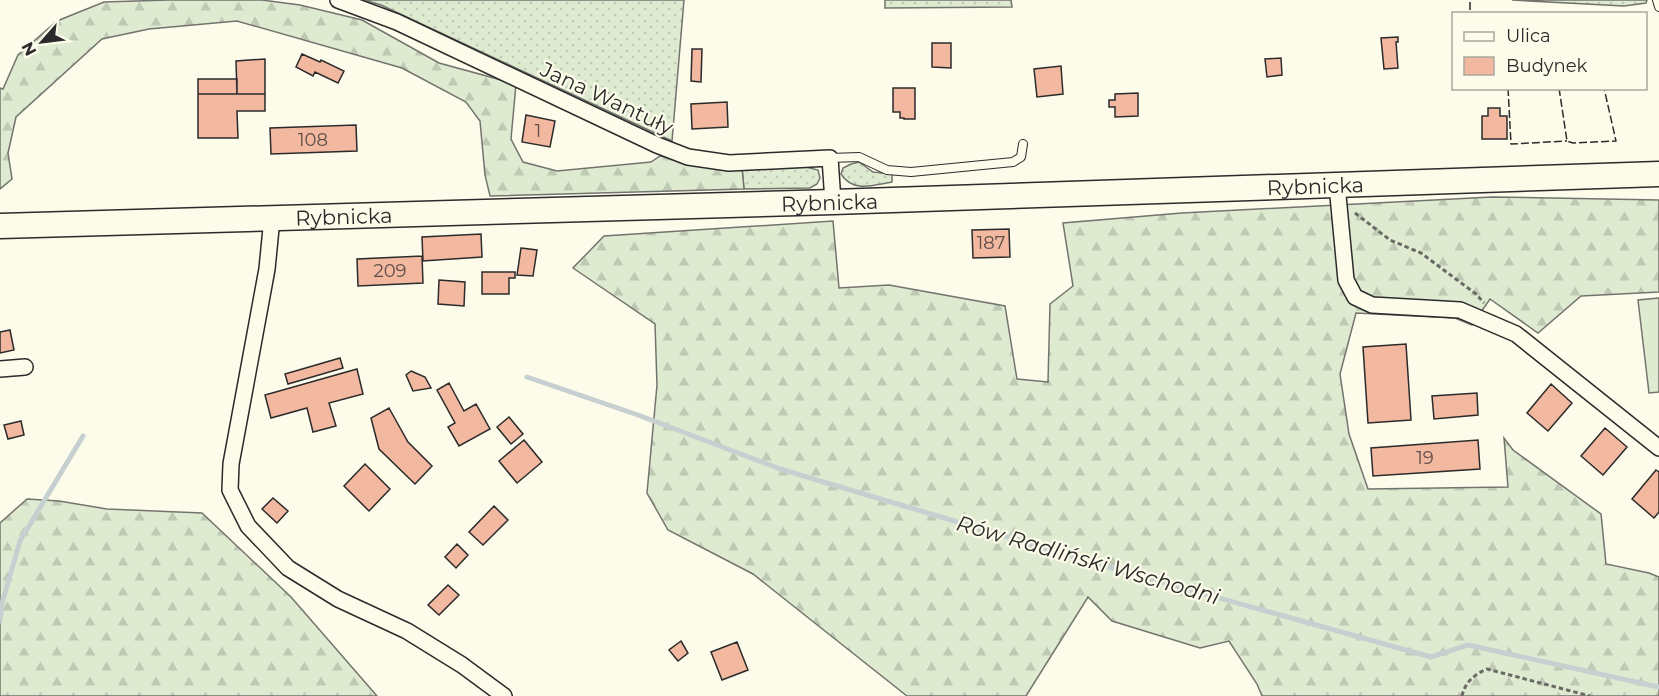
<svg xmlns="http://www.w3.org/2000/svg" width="1659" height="696" viewBox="0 0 1659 696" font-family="Montserrat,sans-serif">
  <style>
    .grass { fill: url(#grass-dots); stroke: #74746e; stroke-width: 1.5 }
    .forest { fill: url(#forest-firs); stroke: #74746e; stroke-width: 1.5 }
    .pitch { fill: #deebd1; stroke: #74746e; stroke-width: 1.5 }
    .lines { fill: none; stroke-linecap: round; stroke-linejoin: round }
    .stream { stroke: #c7d0d0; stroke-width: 5 }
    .building { fill: #f2b8a0; stroke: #2b2b2b; stroke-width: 1.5 }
    .lane-casing { stroke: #2b2b2b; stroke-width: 10 }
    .street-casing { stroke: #2b2b2b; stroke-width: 18 }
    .primary-casing { stroke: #2b2b2b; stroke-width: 27 }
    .path { stroke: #6a6964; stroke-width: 3; stroke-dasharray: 4.5 3; stroke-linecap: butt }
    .lane { stroke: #fdfbea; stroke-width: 8 }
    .street { stroke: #fdfbea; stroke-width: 15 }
    .primary { stroke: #fdfbea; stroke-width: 24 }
    .fence { stroke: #2b2b2b; stroke-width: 1.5; stroke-dasharray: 8 3; stroke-linecap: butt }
    .labels { text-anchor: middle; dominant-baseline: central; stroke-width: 4.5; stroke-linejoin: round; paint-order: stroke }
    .number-label { font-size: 18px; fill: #5d4e48 }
    .street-label { font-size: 21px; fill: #2b2b2b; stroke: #fdfbea }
    .water-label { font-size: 22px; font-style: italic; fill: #2b2b2b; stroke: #fdfbea }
  </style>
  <defs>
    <pattern id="grass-dots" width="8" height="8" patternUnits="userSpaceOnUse" patternTransform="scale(1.5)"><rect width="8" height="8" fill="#deebd1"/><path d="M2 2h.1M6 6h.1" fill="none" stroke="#bfcab4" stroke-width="1.8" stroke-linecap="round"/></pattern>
    <pattern id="forest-firs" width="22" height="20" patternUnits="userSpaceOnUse" patternTransform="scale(1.5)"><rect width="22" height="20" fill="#deebd1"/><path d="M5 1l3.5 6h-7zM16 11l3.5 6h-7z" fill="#bfcab4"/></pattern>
  </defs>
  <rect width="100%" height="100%" fill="#fdfbea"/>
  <path class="grass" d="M364,0H684L672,141L381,5Z
    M885,0H1011L1012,7L885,8Z
    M1512,0H1647L1646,3L1624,6Z
    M859,162L873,172L892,174V182C873,185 853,193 841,174L843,168L851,164Z
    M806,167L818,170L820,178L817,184L810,188L744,189L742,168L763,169Z"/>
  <path class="forest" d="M168,0H262L300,5L362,20L439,63L516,84L511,139L523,162L557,171L651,162L660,156L683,161L742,168L744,189L490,196L485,175L480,121L466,102L402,68L237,21L149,29L102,39L16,117L8,153L12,179L0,189V88L3,89L18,55L57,21L104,2Z
    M1492,197L1659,200V292L1581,296L1538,333L1490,299L1472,325L1455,318L1356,313L1340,374L1349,434L1368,489L1508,487L1504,438L1513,450L1601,514L1606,564L1649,573L1659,577V696H1262L1257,684L1229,641L1200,648L1112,621L1088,597L1026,696H907L753,574L668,530L647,493L657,385L655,324L573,268L604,236L833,221L839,288L889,285L1005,306L1017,379L1048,382L1050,304L1073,286L1063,223L1182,213Z
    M27,499L59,501L107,509L202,513L291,597L377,696H0V523Z"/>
  <path class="pitch" d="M1659,298V392L1649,393L1638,300Z"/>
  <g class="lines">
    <path class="stream" d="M527,377L638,415L780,469L1129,573L1431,657L1468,645L1659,687
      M0,621L2,603L20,541L83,436"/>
  </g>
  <path class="building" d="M1398,37V42H1396L1398,68L1384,69L1381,38Z
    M932,43H951V68L932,67Z
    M692,49H702L701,82L691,81Z
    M302,54L320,62L321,60L344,71L338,83L315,72L313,76L296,67Z
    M1281,58L1282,75L1267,77L1265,59Z
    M265,59V94H237L236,61Z
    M1061,66L1063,94L1037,97L1034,69Z
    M198,79H237V94H198Z
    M893,88H915V119H904V118H900V112H893Z
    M1138,93V116L1115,117V107H1109V100H1115V94Z
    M198,94H265V111H237L238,138H198Z
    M727,102L728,127L692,129L691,104Z
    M1488,108H1500V116H1507V139H1482V116H1488Z
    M526,115L555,121L550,147L522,142Z
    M356,125L357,151L271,154L270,128Z
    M1009,229L1010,257L973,258L972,230Z
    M481,234L482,257L423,261L422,237Z
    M521,248L537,250L533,276L517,275Z
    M422,256L423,283L358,286L357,259Z
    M482,272H515V278H509V294H482Z
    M439,280L465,282L464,306L438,304Z
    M10,330L14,350L0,353V332Z
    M1406,344L1411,420L1368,423L1363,347Z
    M340,358L343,368L288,384L285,374Z
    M357,369L363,394L329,403L336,426L313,432L307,408L271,418L265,395Z
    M411,371L425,377L431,388L413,391L406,375Z
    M449,383L464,411L476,404L490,429L459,446L448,427L455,423L437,390Z
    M1551,384L1572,403L1548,431L1527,413Z
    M1477,393L1478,415L1434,419L1432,396Z
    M389,408L408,442L432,466L415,484L379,449L371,418Z
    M509,417L523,434L511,444L497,427Z
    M21,421L24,435L8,439L4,425Z
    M1605,428L1627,447L1603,475L1581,456Z
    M524,440L542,462L517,483L499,461Z
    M1478,440L1480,469L1373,476L1371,448Z
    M365,464L390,489L369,511L344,486Z
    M1656,470L1659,472V512L1654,518L1632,499Z
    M273,498L288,511L277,523L262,509Z
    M494,506L508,520L483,545L469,532Z
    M457,544L468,555L456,568L445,557Z
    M448,585L459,595L439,615L428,605Z
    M681,641L688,653L678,661L669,650Z
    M737,642L748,670L722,680L711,652Z"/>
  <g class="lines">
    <g class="lane-casing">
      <path id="lane" d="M1657,0L1659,7
        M830,158L859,157L887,170L911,172L1013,162L1021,157L1023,144"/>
    </g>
    <g class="street-casing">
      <path id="street" d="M338,0L397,22L657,145L688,157L729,163L830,158L833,202
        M1337,185L1346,280L1355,297L1372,305L1460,310L1516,334L1659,448
        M272,218L267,269L231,464L230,490L248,526L288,568L338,599L407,631L462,665L504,696
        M0,369L25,367"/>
    </g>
    <g class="primary-casing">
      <g id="primary">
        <path id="s1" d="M0,226L833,202L1659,174"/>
      </g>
    </g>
    <path class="path" d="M1355,213L1390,240L1421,253L1476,294L1484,303
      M1462,696C1465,682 1475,674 1487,669L1590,696"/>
    <use href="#lane" class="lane"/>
    <use href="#street" class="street"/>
    <use href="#primary" class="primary"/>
    <path class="fence" d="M1470,2V14
      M1508,88L1511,144L1567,141
      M1559,88L1567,141L1573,143L1616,141L1604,88"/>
  </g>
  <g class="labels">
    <g class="number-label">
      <text x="538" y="131">1</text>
      <text x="313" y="140">108</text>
      <text x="991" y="243">187</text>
      <text x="390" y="271">209</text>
      <text x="1425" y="458">19</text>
    </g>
    <g class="street-label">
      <text transform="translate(607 98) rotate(25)">Jana Wantuły</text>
      <text stroke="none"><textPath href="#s1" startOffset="1316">Rybnicka</textPath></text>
      <text stroke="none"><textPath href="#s1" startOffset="830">Rybnicka</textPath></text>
      <text stroke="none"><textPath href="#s1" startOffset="344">Rybnicka</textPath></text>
    </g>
    <g class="water-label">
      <text transform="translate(1088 560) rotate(16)">Rów Radliński Wschodni</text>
    </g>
  </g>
  <rect x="1452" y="12" width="195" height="78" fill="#fdfbea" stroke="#a9a89e" stroke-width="1.5"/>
  <rect x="1464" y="32" width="30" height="9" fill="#fdfbea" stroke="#a9a89e" stroke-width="1.5"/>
  <text x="1506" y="42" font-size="18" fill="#2b2b2b">Ulica</text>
  <rect x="1464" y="57" width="30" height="18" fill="#f2b8a0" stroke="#a9a89e" stroke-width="1.5"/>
  <text x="1506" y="72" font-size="18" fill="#2b2b2b">Budynek</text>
  <g transform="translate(42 42) rotate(242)" stroke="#fdfbea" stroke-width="4.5" paint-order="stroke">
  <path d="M0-4.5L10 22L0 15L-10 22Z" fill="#2b2b2b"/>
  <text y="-9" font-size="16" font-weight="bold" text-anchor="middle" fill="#2b2b2b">N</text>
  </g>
</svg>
